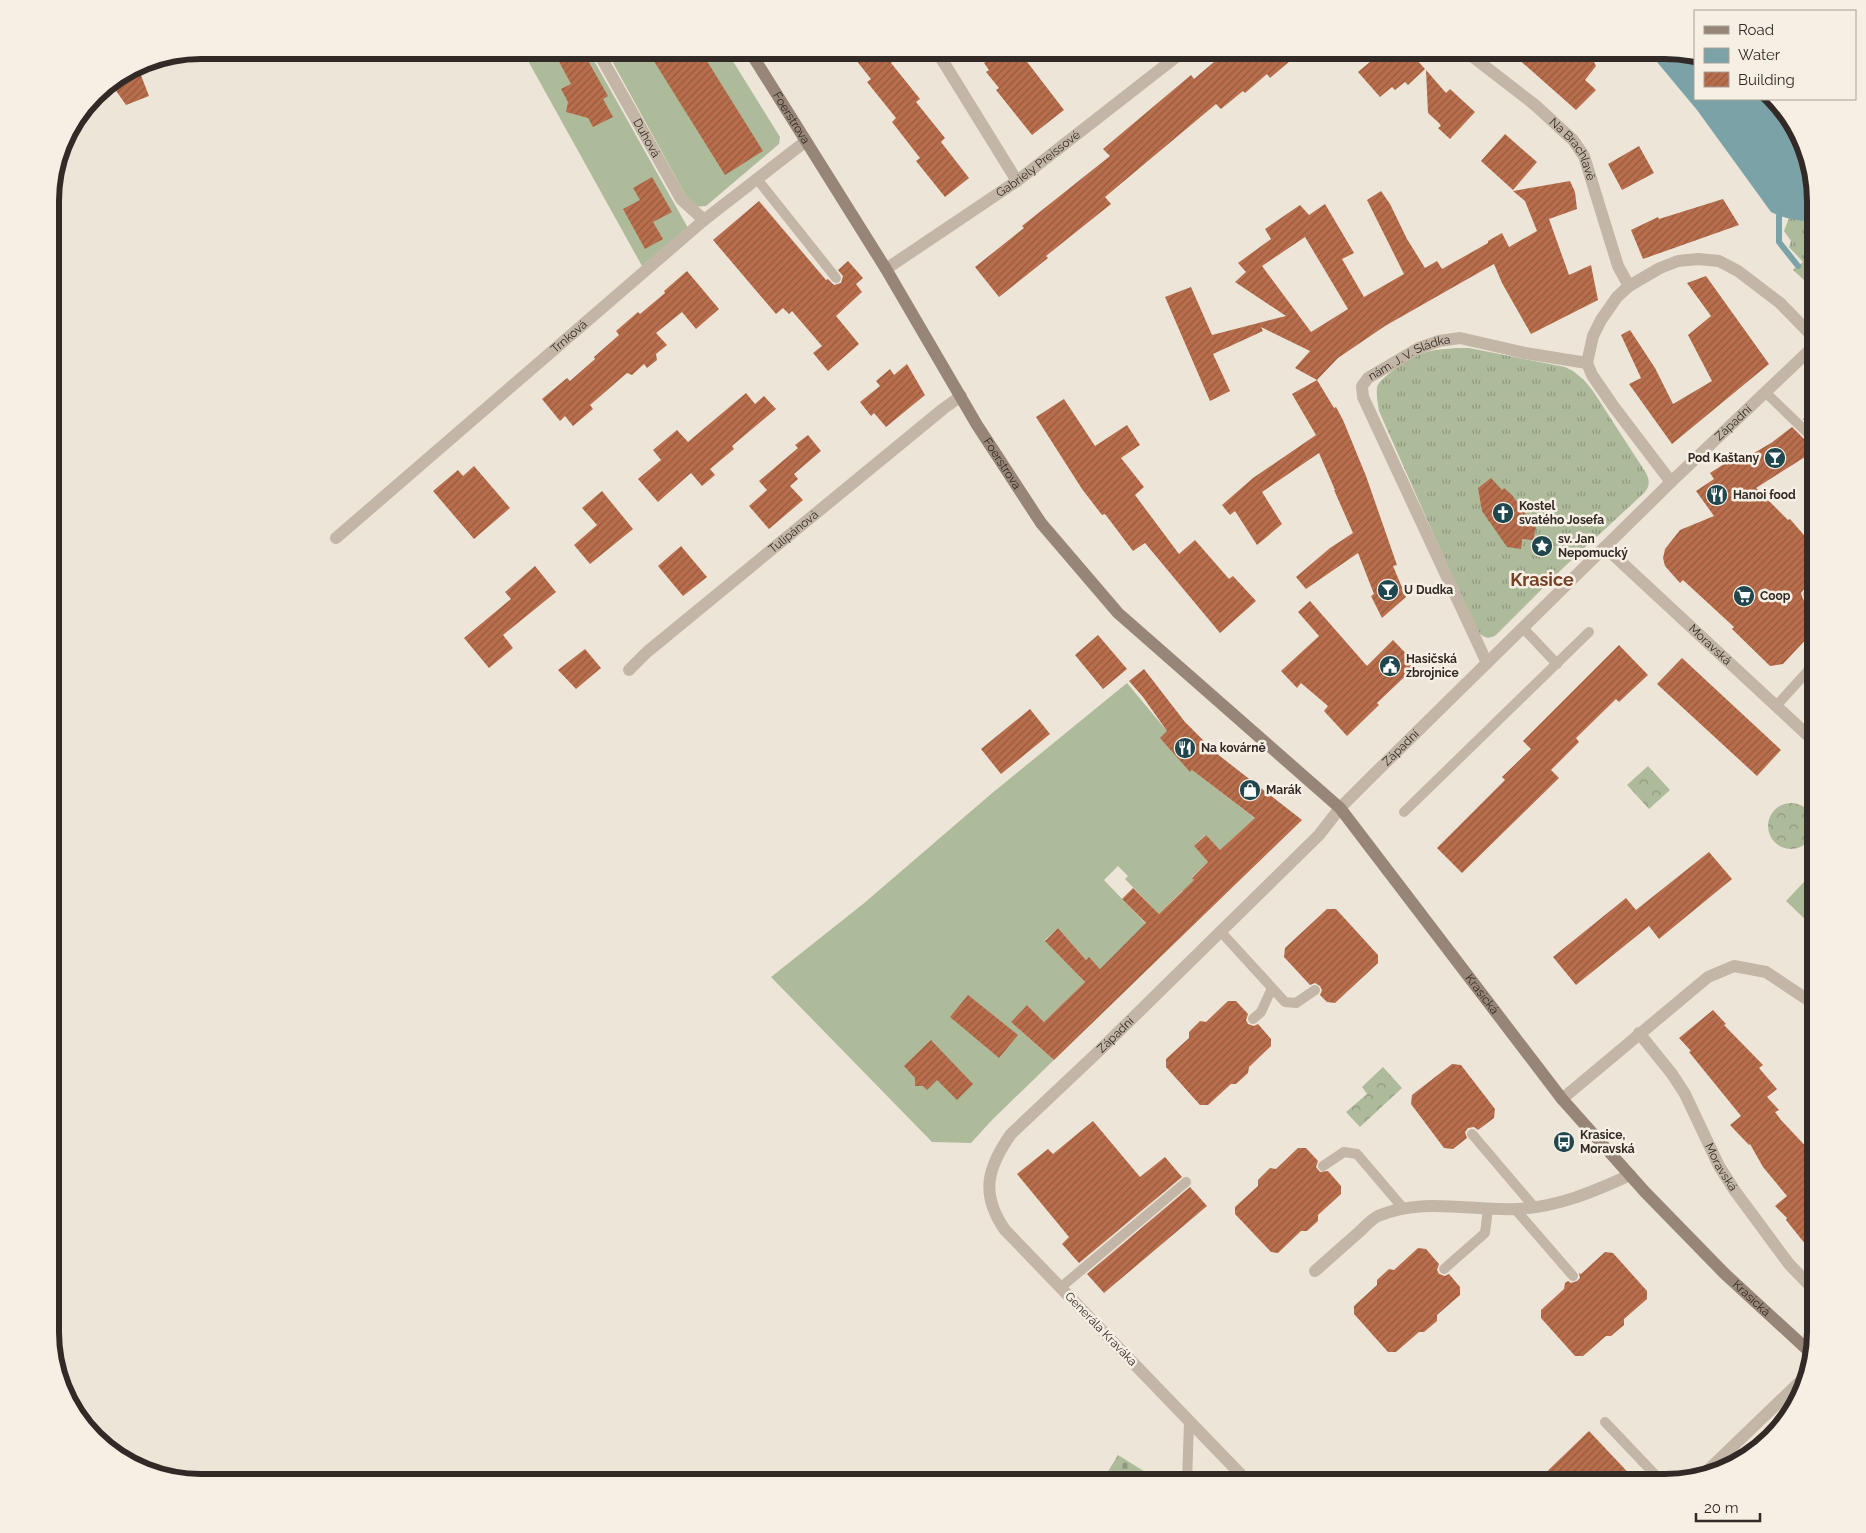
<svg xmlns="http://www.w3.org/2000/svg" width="1866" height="1533" viewBox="0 0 1866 1533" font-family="Raleway,sans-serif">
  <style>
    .grass { fill: url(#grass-tufts) }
    .cemetery { fill: url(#cemetery-stones) }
    .park { fill: url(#park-crowns) }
    .garden { fill: #aebb9b }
    .water { fill: #7ba2a7 }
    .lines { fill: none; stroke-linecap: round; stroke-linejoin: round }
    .stream { stroke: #7ba2a7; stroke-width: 6 }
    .building { fill: url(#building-hatch); fill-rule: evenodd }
    .lane { stroke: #c4b6a6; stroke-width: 10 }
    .street { stroke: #c4b6a6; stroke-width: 12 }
    .secondary { stroke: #978678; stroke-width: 12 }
    .labels { text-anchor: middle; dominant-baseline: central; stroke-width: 5; stroke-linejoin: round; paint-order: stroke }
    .street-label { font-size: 12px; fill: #312a26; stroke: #f6efe4 }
    .poi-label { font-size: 12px; font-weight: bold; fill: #312a26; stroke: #f6efe4; text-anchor: start }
    .district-label { font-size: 18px; font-weight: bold; fill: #774128; stroke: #f6efe4 }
    .rim { fill: none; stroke: #312a26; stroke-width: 6 }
  </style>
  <defs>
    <pattern id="grass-tufts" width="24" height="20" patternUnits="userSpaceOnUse" patternTransform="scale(1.25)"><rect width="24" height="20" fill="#aebb9b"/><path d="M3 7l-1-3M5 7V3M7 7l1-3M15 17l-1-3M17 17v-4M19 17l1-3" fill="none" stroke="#8e987e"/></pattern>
    <pattern id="cemetery-stones" width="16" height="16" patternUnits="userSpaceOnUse" patternTransform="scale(1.25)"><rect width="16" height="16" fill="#aebb9b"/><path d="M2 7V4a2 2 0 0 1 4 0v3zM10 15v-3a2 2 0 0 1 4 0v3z" fill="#8e987e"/></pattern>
    <pattern id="park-crowns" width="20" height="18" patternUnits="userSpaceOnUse" patternTransform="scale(1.25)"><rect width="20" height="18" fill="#aebb9b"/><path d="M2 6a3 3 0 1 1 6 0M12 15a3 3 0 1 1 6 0" fill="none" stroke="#8e987e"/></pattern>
    <pattern id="building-hatch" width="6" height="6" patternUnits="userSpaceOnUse" patternTransform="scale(1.25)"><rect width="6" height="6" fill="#b86e4c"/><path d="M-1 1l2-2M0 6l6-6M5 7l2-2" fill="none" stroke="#965b3f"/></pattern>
  </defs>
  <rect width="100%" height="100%" fill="#eee5d9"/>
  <path class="grass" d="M1789,218L1810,221L1816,219V291L1793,270L1803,262L1789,247L1791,241L1784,231Z
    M1457,348H1469L1565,367L1573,371L1584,380L1593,391L1646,473C1650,481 1650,486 1644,493L1562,569L1496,635C1487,641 1481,636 1475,628L1379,411C1378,404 1376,395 1377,387C1379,378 1413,356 1423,353C1434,349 1446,349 1457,348Z"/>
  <path class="cemetery" d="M1118,1455L1163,1483H1101Z"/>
  <path class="park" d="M1648,766L1670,790L1649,809L1627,785Z
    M1768 826a23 23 0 1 1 46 0a23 23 0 1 1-46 0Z
    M1383,1067L1402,1088L1360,1127L1346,1112L1367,1094L1362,1087Z"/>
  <path class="garden" d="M522,50H588L688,228L642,266Z
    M606,50H726L780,137L779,144L706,206L692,207Z
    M1127,683L1167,731L1190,771L1192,770L1265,826L1250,838L1242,830L1220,850L1205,835L1194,846L1208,862L1192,877L1201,889L1182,891L1159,914L1125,879L1128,876L1118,866L1104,880L1146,924L1100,969L1089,958L1086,960L1058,928L1045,940L1085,982L1044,1022L1027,1005L1011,1022L1054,1060L993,1119L971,1143L932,1142L771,977L863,904L991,794Z
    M1816,869V919L1811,925L1786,901Z"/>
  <path class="water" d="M1647,50H1666L1695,55V99H1774L1801,134L1816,200V219C1804,224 1783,218 1771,212L1697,110Z"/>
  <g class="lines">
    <path class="stream" d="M1783,209L1779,216V242L1798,266"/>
  </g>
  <path class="building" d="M567,50H582L608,96L603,99L613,117L593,127L588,118L566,112L568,102L561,89L571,84L556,56Z
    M647,50H700L763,151L725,175Z
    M868,50H887L895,60L891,63L920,99L916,102L945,138L941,142L969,178L945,197L916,161L920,158L892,122L896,118L867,82L871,79L856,60Z
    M978,50H1018L1064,110L1032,135L996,90L999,88L986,72L989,70L984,63L987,61Z
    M1228,50H1303L1270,78L1267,74L1245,93L1243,91L1221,109L1216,104L1105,197L1111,204L1046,256L1048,258L999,297L975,267L1024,228L1022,226L1110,156L1103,149L1191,75L1194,79Z
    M1384,50H1408L1425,69L1408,85L1405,82L1395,90L1392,87L1380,97L1358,72Z
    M1508,50H1588L1596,66L1585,80L1596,90L1576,110Z
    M137,65L149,96L126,105L110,82Z
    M1426,70L1446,93L1450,89L1475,112L1450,139L1438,128L1441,126L1439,123L1428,113Z
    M1505,134L1537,162L1513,190L1481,161Z
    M1639,146L1654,173L1622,190L1608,164Z
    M652,177L672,212L653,222L663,239L645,249L623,209L640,200L633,188Z
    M1570,181L1575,192L1577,209L1549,219L1569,275L1591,265L1598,300L1531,334L1502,283L1494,264L1385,326L1338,358L1317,380L1295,368L1310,351L1261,327L1263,331L1213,354L1230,391L1210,401L1165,297L1191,287L1212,335L1286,316L1235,282L1246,272L1238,263L1271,239L1265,229L1300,205L1309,215L1325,204L1354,253L1342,259L1364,297L1404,274L1367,200L1381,191L1390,204L1407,239L1425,268L1437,261L1442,269L1488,243V241L1502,233L1509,247L1537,231L1525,201L1513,191ZM1305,237L1348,309L1311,332L1262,266Z
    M1723,199L1739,225L1643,259L1631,230L1658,217L1659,219Z
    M759,201L826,280L828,279L834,285L841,283L843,276L838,270L848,261L863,278L856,284L862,292L836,316L859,344L828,371L813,353L822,346L792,311L789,314L783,308L776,314L713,240Z
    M687,271L719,309L696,329L682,312L656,333L667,345L656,354L657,360L647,368L644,364L632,375L627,373L590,405L593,409L573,426L565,416L560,421L542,399L567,378L570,381L595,359L594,357L619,335L616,331L638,312L640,314L665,293L664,291Z
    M1706,276L1769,364L1672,444L1629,384L1641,378L1621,335L1630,330L1655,368L1673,404L1712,381L1688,335L1711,316L1687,283Z
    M907,364L925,395L886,427L874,413L871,416L860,402L880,386L876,381L890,369L894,375Z
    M1317,380L1334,408L1336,407L1343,420L1366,476L1397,565L1393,566L1406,597L1382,618L1371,596L1374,594L1358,553L1306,589L1296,577L1330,548L1353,533L1334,490H1335L1319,453L1262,492L1282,524L1257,545L1235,511L1230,515L1222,505L1253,478L1316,435L1292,394Z
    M746,393L755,404L764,396L776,409L732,446L734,449L710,469L715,475L702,486L691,473L658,502L638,479L661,460L653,450L677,430L688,442Z
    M1064,399L1095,446L1127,425L1140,445L1121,458L1144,487L1135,495L1179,554L1195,540L1229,579L1233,576L1256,601L1220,633L1145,543L1133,551L1105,514L1102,515L1082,489L1036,417Z
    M1816,409V431L1803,419Z
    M1792,427L1811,446L1816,448V450L1756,488L1788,520L1790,519L1816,549V581L1810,576V588H1805L1801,593L1803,599L1810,605V635L1783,664L1770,666L1732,629L1734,627L1683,580L1680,583L1665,566L1663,558L1665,549L1680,530L1714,516L1696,491L1714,479L1710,473L1738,455L1742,460L1771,443Z
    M808,435L821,451L794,474L798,479L790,486L803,500L769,529L749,506L767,490L759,481L798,448L795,445Z
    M474,466L510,508L474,539L433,491L458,470L463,476Z
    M1491,478L1502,490L1504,488L1512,495L1536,528L1533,540L1522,539L1521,549L1507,547L1482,511L1478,488Z
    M602,491L633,529L590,564L574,545L597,525L582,508Z
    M681,546L707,577L683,596L658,566Z
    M535,566L556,592L503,635L513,648L489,668L464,638L511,599L505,592Z
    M1310,601L1367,666L1393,640L1417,665L1377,703L1379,705L1347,736L1324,711L1328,706L1301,683L1297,688L1281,671L1319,636L1298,612Z
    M1098,635L1127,669L1103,689L1075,655Z
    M1619,645L1648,675L1619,702L1616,699L1576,738L1579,742L1551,770L1559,778L1462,873L1437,848L1505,780L1502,777L1531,749L1523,741Z
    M585,649L601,668L576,689L558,670Z
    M1682,658L1781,750L1757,776L1657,684Z
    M1144,669L1185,722L1216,753L1302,820L1054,1060L1011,1022L1027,1005L1044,1022L1085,982L1045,941L1058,928L1086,960L1089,957L1100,969L1146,923L1122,899L1133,888L1159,914L1194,880L1192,878L1208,862L1194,846L1206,835L1220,850L1255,818L1192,770L1190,772L1160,738L1167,731L1143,697L1129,681Z
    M1030,709L1050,734L1001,774L981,749Z
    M1709,852L1732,879L1659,939L1649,926L1576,985L1553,957L1626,898L1636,910Z
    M1327,909H1336L1378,955V963L1335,1003L1327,1002L1320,995L1322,990L1320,986L1315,983L1310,985L1284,957L1285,948Z
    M968,995L1018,1035L999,1058L950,1017Z
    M1228,1001H1236L1248,1014L1246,1020L1248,1024L1254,1026L1258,1024L1271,1039V1046L1249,1067L1248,1073L1236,1084H1231L1208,1105H1200L1166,1067V1059L1189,1038V1032L1200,1021L1206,1022Z
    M1713,1010L1726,1024L1724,1025L1763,1065L1759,1068L1777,1089L1767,1097L1779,1110L1775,1112L1781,1120L1812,1153L1810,1155L1816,1163V1174L1810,1180L1816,1188V1255L1802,1240L1786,1220L1787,1218L1775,1206L1787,1196L1763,1167L1750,1144L1749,1145L1730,1125L1741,1116L1689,1052L1691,1051L1679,1038Z
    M931,1040L973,1084L957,1100L937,1080L927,1090L923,1086H915V1078L904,1066Z
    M1452,1064L1461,1065L1495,1109L1494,1118L1478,1130L1474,1127L1468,1128L1465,1132L1467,1138L1453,1149L1444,1148L1411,1104L1412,1095Z
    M1093,1121L1140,1177L1165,1157L1182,1177L1079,1263L1062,1244L1069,1237L1017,1174L1048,1149L1053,1154Z
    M1298,1148H1306L1318,1161L1316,1167L1320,1172L1328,1171L1341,1186V1194L1318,1215V1221L1307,1231H1301L1278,1253L1271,1252L1235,1214V1207L1258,1186V1180L1270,1168L1276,1169Z
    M1190,1187L1207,1206L1104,1293L1087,1274Z
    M1418,1248L1426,1249L1439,1264L1437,1270L1439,1274L1445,1276L1449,1274L1460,1287V1295L1437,1315V1321L1424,1332H1419L1396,1352H1388L1354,1314V1306L1377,1285V1280L1389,1269L1394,1270Z
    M1605,1252L1613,1253L1647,1291V1299L1624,1319V1325L1611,1336H1606L1583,1356H1575L1541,1318V1310L1564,1289L1565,1283L1568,1281L1571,1283L1577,1281L1580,1278L1579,1273L1581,1274Z
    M1589,1431L1638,1483H1535Z"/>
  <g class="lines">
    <path class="lane" d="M757,179L836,278
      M1765,392L1816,441
      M1808,594L1816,601
      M1523,628L1557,664
      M1777,705L1816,662
      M1404,812L1589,632
      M1221,932L1285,1002L1296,1003L1315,990
      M1253,1019L1261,1012L1272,988
      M1472,1134L1535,1208
      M1323,1166L1344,1152L1357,1154L1403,1208
      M1515,1209L1573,1276
      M1444,1269L1485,1233L1488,1209
      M1060,1288L1186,1182
      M1605,1422L1663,1483
      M1187,1483L1189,1421"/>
    <g class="street">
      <path id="s1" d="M597,50L681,199L704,220"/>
      <path d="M936,50L1017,181"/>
      <path id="s2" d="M1464,50L1535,105L1573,140L1584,156L1618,266L1629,286"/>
      <path id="s3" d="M886,269L1017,181L1185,50"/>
      <path d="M1587,363L1593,336L1601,320L1617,297L1629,286L1660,268L1678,261L1698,259L1719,261L1738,271L1780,303L1816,340"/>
      <path id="s4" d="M336,538L704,220L806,141"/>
      <path id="s5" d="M1606,548L1816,743"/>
      <path id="s6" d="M1487,663L1363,397L1362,386L1368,378L1419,348L1439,341L1460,338L1525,353L1587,363L1592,375L1614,407L1671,482"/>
      <path id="s7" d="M629,670L647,652L943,409L961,396"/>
      <path id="s8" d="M1639,1033L1672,1074L1685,1094L1719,1166L1735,1191L1789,1264L1816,1292"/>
      <path d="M1562,1099L1708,977L1734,966L1766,972L1808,1000"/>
      <path d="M1315,1271C1329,1259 1343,1246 1358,1233C1364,1228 1370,1220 1378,1216C1422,1197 1471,1211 1517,1209C1558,1207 1593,1192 1630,1175"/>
      <path d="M1704,1474L1808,1374"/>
      <path id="s9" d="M1249,1483L1005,1230C980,1194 987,1168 1011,1134L1100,1050L1319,835L1340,808L1372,776L1671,482L1816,344"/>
    </g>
    <path class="secondary" id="s10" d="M749,50L886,269L977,425L1041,523L1118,613L1340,808L1562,1099L1645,1192L1724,1273L1812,1354"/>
  </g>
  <defs>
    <g id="bar-disc" transform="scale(1.125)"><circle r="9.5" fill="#21474e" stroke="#f6efe4"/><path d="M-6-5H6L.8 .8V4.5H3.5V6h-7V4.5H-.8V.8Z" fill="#fff"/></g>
    <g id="restaurant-disc" transform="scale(1.125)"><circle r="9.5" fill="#21474e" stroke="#f6efe4"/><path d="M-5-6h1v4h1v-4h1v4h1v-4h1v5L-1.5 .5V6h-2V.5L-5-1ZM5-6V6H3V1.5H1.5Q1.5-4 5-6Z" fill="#fff"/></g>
    <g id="church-disc" transform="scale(1.125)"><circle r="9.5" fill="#21474e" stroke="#f6efe4"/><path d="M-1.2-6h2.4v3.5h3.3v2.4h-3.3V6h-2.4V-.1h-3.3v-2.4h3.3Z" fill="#fff"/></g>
    <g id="sight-disc" transform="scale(1.125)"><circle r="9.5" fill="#21474e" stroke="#f6efe4"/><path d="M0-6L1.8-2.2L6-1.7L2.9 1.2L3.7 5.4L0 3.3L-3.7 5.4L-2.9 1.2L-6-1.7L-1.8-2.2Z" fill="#fff"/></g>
    <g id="supermarket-disc" transform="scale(1.125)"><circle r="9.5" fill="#21474e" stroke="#f6efe4"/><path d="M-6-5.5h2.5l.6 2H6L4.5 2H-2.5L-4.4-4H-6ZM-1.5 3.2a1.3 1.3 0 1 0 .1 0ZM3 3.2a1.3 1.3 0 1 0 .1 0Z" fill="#fff"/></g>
    <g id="civic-disc" transform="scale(1.125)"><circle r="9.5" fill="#21474e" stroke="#f6efe4"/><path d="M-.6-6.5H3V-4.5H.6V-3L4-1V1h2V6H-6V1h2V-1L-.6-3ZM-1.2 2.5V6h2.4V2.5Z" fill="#fff"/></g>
    <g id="shop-disc" transform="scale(1.125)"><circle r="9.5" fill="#21474e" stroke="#f6efe4"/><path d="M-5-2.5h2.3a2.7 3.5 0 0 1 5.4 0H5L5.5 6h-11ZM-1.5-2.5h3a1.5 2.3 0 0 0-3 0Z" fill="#fff"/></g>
    <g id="bus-disc" transform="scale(1.125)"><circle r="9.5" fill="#21474e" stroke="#f6efe4"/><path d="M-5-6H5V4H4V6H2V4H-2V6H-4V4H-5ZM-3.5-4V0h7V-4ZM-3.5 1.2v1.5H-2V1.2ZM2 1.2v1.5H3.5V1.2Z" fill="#fff"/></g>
  </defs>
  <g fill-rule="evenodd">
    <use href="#bar-disc" x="1775" y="458"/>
    <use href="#restaurant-disc" x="1717" y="495"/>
    <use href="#church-disc" x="1503" y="513"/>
    <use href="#sight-disc" x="1542" y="546"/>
    <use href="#bar-disc" x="1388" y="590"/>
    <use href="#supermarket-disc" x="1744" y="596"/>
    <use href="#civic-disc" x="1390" y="666"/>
    <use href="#restaurant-disc" x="1185" y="748"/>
    <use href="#shop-disc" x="1250" y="790"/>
    <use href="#bus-disc" x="1564" y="1142"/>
  </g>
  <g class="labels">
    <g class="street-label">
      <text stroke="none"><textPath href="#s10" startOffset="80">Foerstrova</textPath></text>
      <text stroke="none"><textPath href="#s1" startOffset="101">Duhová</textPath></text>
      <text stroke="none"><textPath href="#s2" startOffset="149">Na Brachlavě</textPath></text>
      <text stroke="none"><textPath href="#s3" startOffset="185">Gabriely Preissové</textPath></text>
      <text stroke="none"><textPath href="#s4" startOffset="308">Trnková</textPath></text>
      <text stroke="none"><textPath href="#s6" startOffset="361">nám. J. V. Sládka</textPath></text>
      <text stroke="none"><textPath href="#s9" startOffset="1470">Západní</textPath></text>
      <text stroke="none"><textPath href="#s10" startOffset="485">Foerstrova</textPath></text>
      <text stroke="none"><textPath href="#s7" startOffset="215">Tulipánová</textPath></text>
      <text stroke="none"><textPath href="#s5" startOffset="142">Moravská</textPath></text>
      <text stroke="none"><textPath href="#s9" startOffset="1005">Západní</textPath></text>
      <text stroke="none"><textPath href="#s10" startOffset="1204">Krasická</textPath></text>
      <text stroke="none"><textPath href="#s9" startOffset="600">Západní</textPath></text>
      <text stroke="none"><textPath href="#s8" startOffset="158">Moravská</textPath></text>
      <text stroke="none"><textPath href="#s10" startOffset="1611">Krasická</textPath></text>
      <text transform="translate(1101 1329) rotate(46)">Generála Kraváka</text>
    </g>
    <g class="poi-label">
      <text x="1759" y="458" text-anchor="end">Pod Kaštany</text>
      <text x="1733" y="495">Hanoi food</text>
      <text x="1519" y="506">Kostel<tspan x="1519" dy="14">svatého Josefa</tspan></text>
      <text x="1558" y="539">sv. Jan<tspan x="1558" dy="14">Nepomucký</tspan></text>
      <text x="1404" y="590">U Dudka</text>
      <text x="1760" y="596">Coop</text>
      <text x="1406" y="659">Hasičská<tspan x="1406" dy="14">zbrojnice</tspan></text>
      <text x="1201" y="748">Na kovárně</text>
      <text x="1266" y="790">Marák</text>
      <text x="1580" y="1135">Krasice,<tspan x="1580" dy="14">Moravská</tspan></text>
    </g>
    <g class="district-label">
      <text x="1542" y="579">Krasice</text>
    </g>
  </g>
  <path d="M0 0H1866V1533H0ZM201 59H1665A142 142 0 0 1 1807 201V1332A142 142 0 0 1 1665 1474H201A142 142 0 0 1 59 1332V201A142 142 0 0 1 201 59Z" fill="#f6efe4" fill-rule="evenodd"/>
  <path class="rim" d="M201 59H1665A142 142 0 0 1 1807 201V1332A142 142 0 0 1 1665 1474H201A142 142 0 0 1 59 1332V201A142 142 0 0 1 201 59Z"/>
  <rect x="1694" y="10" width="162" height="90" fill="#f6efe4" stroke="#a7a098"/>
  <rect x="1704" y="26" width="25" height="8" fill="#978678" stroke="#a7a098"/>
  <text x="1738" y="35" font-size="15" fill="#312a26">Road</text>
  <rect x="1704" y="48" width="25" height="15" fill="#7ba2a7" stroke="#a7a098"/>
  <text x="1738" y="60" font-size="15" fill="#312a26">Water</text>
  <rect x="1704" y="72" width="25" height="15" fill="url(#building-hatch)" stroke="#a7a098"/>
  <text x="1738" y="85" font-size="15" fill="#312a26">Building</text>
  <path d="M1696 1513v8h64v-8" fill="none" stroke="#312a26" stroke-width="2.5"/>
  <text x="1704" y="1513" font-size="15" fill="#312a26" stroke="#f6efe4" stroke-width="4" paint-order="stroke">20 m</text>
</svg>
